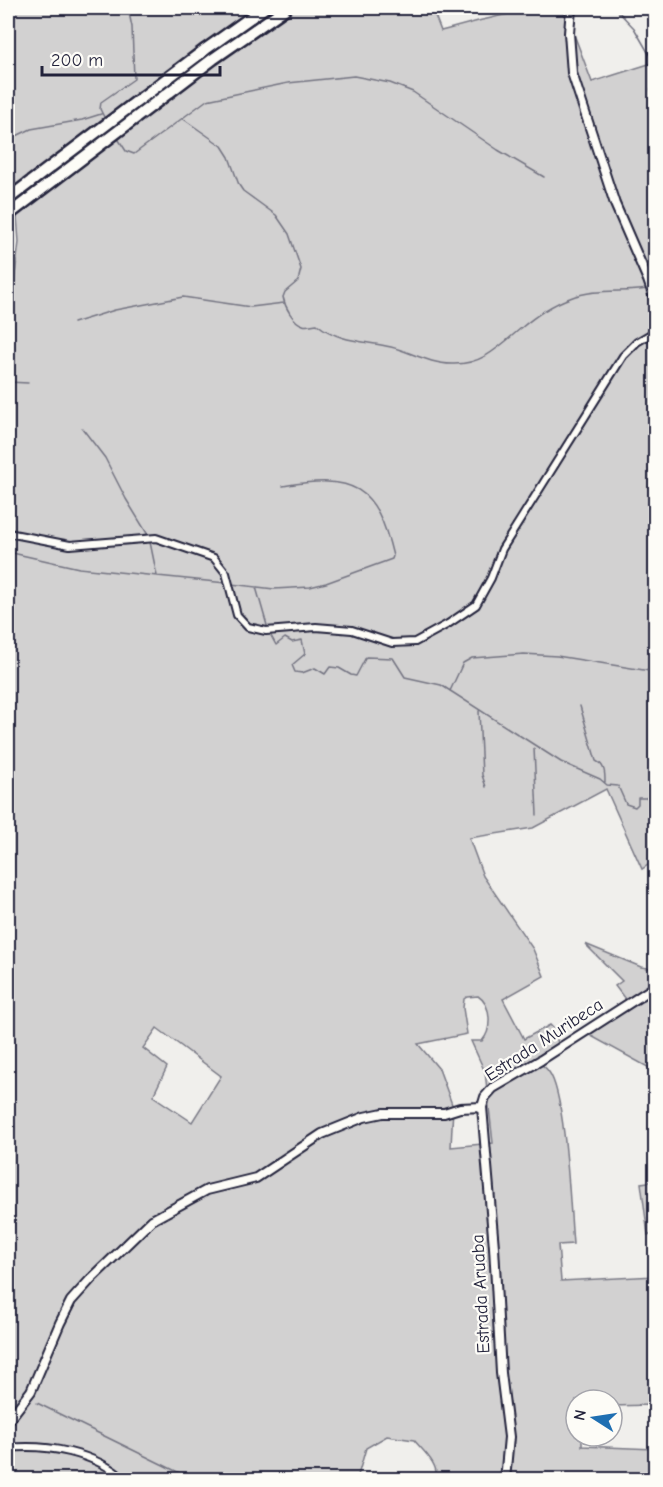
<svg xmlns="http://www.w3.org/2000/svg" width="663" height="1487" viewBox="0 0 663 1487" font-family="'Comic Neue',sans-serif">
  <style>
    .green { fill: #d2d1d1; stroke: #7a7a86; stroke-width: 1.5; fill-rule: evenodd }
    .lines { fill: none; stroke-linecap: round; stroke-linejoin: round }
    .stream { stroke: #737381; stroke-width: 1.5 }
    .minor-casing { stroke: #22223b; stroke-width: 10 }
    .tertiary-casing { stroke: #22223b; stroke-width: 12 }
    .motorway-casing { stroke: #22223b; stroke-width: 15 }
    .minor { stroke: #fdfcf7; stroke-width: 6 }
    .tertiary { stroke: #fdfcf7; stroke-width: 8 }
    .motorway { stroke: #fdfcf7; stroke-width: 10 }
    .labels { text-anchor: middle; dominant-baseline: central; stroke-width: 4.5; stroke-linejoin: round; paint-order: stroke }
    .street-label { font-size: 18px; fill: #22223b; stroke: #fdfcf7 }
  </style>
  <rect width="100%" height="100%" fill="#f0efec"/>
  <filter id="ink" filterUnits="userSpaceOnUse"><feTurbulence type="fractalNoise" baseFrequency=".0167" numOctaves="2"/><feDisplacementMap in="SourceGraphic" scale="12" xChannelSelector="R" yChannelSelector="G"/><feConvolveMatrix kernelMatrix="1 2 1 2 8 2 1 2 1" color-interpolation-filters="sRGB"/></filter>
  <g filter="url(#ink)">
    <path class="green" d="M8,8H432L441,31C481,20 522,8 564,8L592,82L655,62V83L651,90L656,97L655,860L642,869L606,789L533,828L469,838L483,876L533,949L544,976L503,999L524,1039L550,1025L556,1031L558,1045L535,1060C539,1063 546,1067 549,1072C566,1095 570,1210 573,1244L558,1245L561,1281L655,1276V1479H436C439,1464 423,1451 414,1440L387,1436L366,1448L357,1479H8V303L12,300L19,242L13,163H8ZM478,996C492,1005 492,1030 482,1041H471L485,1072L493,1143L451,1147L453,1107L439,1069L418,1044L467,1034L463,1008L464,999L467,997ZM157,1028L221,1076L192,1122L153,1096L167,1067L143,1048ZM576,1400H612V1406L651,1405L654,1449L582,1446V1436H576Z
      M585,944L641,967L655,969V1071L582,1031L628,1003L615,986L622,981Z
      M655,1181V1235H648L641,1183Z"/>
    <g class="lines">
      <path class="stream" d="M615,8L634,28L656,66
        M182,118L222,146L229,157L239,185L243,191L276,215L289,234L301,269L298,281L285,292L283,297C285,307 293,322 303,325C307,327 313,324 317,324C338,342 365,341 391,347C411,352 430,364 452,364C482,365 499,347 520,329C534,317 553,304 570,298C595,288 622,293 647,289
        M106,121L100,109L101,102L134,79L132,27L128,8
        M117,137L126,151L134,154L207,100L288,83L354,76L390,83L413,92L498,150L544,177
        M8,140L31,129L82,120L101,114
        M73,323L115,310L183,297L251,307L284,303
        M8,382L28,383
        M82,428L105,458L126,499L148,535
        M150,542L157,576
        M8,552L79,568L226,583
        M231,584L274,589L310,587L326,583L392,559L393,556C376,485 354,474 283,486
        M256,587L268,629
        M270,634L276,645L285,638L292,642L302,640L305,654L292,665L295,672L302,673L315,668L325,674L330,667L339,668L351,675L356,676L366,657L393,658L405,677L441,685L561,762L600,779L607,785L618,786L626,804L635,807L638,804V798H646L656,792
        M450,691L463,663L472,658L524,654L557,656L656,672
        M580,706L596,761C605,765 605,773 605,782
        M479,711L482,775L486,787
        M534,748L537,815
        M37,1403L194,1480
        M541,1477L545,1480"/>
      <g class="minor-casing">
        <path id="minor" d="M8,533L70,545L156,538L214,558L226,573L237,615L248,627L266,631L316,627L352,630L392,643L415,642L448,624L476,605L491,578L502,549L623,356L637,342L654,332
          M8,1448C46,1444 95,1452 125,1480"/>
      </g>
      <g class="tertiary-casing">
        <path id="tertiary" d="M571,8L569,33L572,73L615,204L648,280L656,303
          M656,307L654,332L656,347
          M8,1421L31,1391L60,1323L71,1301L90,1280L152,1220L207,1190L256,1178L322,1134L364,1117L383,1113H444L460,1108L482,1107
          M505,1480L509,1437L501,1373L494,1247L482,1107L485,1097L493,1088L541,1060L656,986"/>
      </g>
      <g class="motorway-casing">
        <path id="motorway" d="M8,199L206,49L264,8
          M8,215L213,59L286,8"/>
      </g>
      <use href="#minor" class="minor"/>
      <use href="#tertiary" class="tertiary"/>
      <use href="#motorway" class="motorway"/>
    </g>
  </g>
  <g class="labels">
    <g class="street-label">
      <text transform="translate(544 1040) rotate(-33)">Estrada Muribeca</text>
      <text transform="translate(481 1294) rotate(-93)">Estrada Aruaba</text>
    </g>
  </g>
  <rect width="663" height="1487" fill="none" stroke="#fdfcf7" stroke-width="30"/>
  <rect x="15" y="15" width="633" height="1457" fill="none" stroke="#22223b" stroke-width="2" filter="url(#ink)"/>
  <g transform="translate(594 1418) rotate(282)"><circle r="28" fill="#fdfcf7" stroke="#a5a5ac" stroke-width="1.5"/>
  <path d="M0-4.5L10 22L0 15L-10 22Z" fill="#1f6fb2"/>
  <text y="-9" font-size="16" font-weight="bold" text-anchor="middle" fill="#22223b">N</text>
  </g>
  <path d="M42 66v9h178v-9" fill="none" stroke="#22223b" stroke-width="3"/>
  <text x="51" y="66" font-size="18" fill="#22223b" stroke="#fdfcf7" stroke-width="4.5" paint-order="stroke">200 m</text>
</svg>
